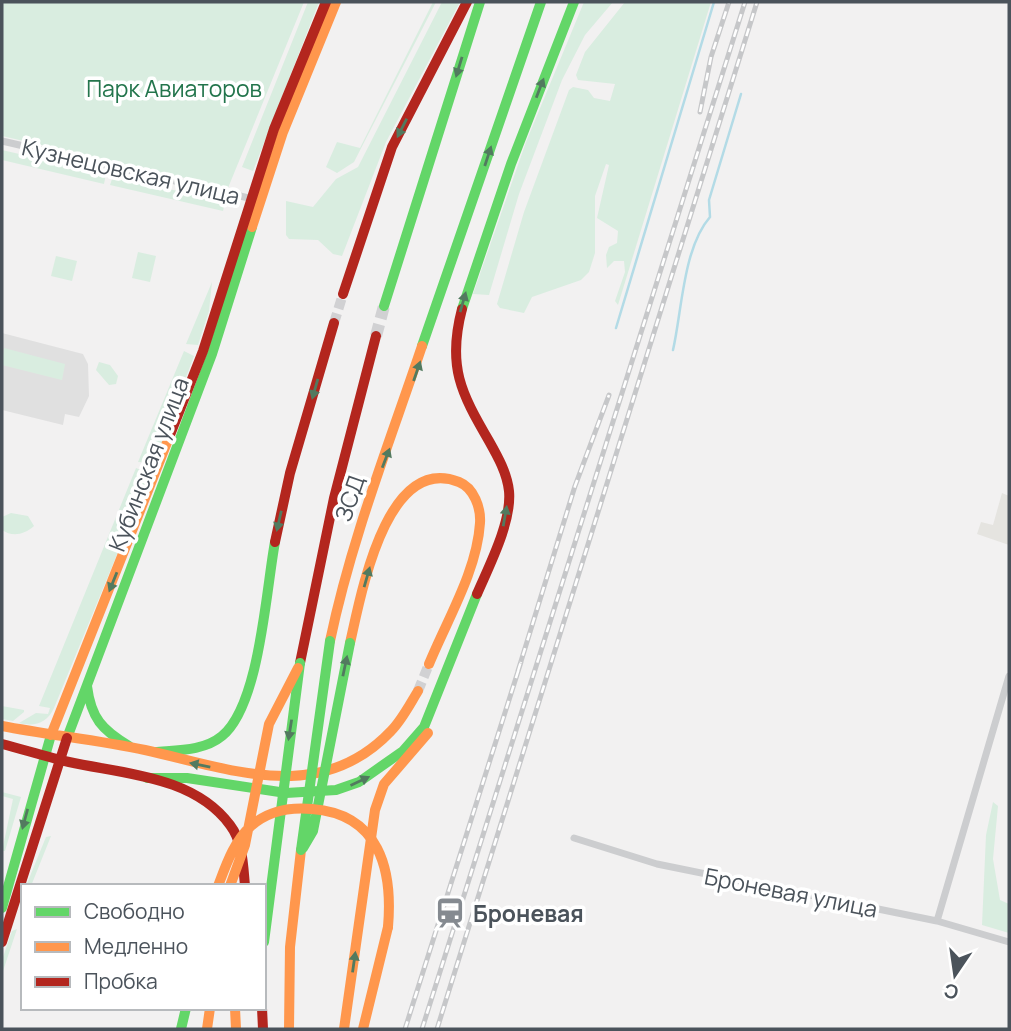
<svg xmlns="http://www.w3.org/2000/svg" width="1011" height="1031" viewBox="0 0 1011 1031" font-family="Manrope,sans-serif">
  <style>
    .commercial { fill: #e5e4e0 }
    .education { fill: #e0e0e0 }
    .green { fill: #d9ede0 }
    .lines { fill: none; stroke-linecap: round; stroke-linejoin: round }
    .stream { stroke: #b3dbe6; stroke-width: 2.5 }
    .primary-tunnel { stroke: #d1d1d3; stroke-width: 10; stroke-dasharray: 10 5; stroke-linecap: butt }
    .highway-tunnel { stroke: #d1d1d3; stroke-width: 12; stroke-dasharray: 12 6; stroke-linecap: butt }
    .street { stroke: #cccdcf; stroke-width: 7 }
    .fast { stroke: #63d668; stroke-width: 10 }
    .slow { stroke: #ff974d; stroke-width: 10 }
    .jam { stroke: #b3261e; stroke-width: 10 }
    .rail-casing { stroke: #c6c7c9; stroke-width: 5 }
    .rail { stroke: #fff; stroke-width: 2.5; stroke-dasharray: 8; stroke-linecap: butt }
    .fast-bridge { stroke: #63d668; stroke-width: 10 }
    .slow-bridge { stroke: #ff974d; stroke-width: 10 }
    .oneway { fill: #527a5f }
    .labels { text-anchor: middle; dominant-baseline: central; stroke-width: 7; stroke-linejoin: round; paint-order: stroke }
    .park-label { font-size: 23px; fill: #23754c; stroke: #fff }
    .street-label { font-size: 23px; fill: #4b535b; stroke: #fff }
    .poi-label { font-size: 23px; font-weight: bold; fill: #4b535b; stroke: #fff; text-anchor: start }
  </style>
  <rect width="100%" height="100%" fill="#f2f1f1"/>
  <path class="commercial" d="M1002,493L1009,496V545L977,534L981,522L993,525Z"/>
  <path class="education" d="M2,333L83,354L88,364L89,396L79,417L65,414L63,425L2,410Z"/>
  <path class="green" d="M2,2H304L228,188L2,136Z
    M308,2H319L253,171L242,167Z
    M433,2H436L354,162L337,173L326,167L337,142L360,148Z
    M442,2H460L386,142L342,256L333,254L318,240L289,239L286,235V201L313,207L336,179L358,167Z
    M584,2H613L585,35L562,80L519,194L489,295L473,294L526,142Z
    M625,2H711L618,305L615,301L625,272L624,261H614L607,268L606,255L609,247L617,243L618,231L597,218L609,165L606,164L595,196V253L589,272L581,280L532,297L524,313L500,308L497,304L524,212L569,90L573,87L588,90L594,98L610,101L615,84L578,80L576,75L585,52Z
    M2,150L106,174L104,184L2,160Z
    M113,176L225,202L223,211L110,185Z
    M138,252L156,256L150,282L132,278Z
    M56,256L77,261L72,281L51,276Z
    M212,282L209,311L198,345L186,344Z
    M4,348L65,364L62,380L2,365Z
    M184,351L194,356L154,463L138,462Z
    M99,362L110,365L118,376L116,384L109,385L96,370Z
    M136,468L150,474L54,708C47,723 35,727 19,723L36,713L48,714L50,708L39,706Z
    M11,513L28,516L34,526C24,535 12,537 2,530V517Z
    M2,706L24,710V712L13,721L2,719Z
    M2,792L21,797L5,851H2L13,799L2,796Z
    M993,802L998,806L993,859L1000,900L1009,904V933L982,925L986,835Z
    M51,836L31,886H26L46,837Z
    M17,929L2,974V960L12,931Z"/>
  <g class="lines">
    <path class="stream" d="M616,328L714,2
      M673,350C682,311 683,248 710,217L709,200L741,94"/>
    <path class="primary-tunnel" d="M334,323L343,294
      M418,691L429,664"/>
    <path class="highway-tunnel" d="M376,336L384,306"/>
    <path class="street" d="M2,141L253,199
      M574,838L657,864L937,921L1009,942
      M937,921L1009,676"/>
    <path class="fast" d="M384,306L480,2
      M462,309L511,164L574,2
      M422,346L541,2
      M87,686C91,718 102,730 129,746
      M67,738L212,354L252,227
      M155,752C177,750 204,751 222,736C260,705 266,589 275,542
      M147,778H187L286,793L336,790L359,782L403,751L424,727L477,594
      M2,908L51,735
      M181,1029L186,1008"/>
    <path class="slow" d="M252,227L283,132L336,2
      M330,641C351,540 389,444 422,346
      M350,643C361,595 386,453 459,482C474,488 481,508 480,523C477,571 447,620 429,664
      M2,726C49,735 98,740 145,750C231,769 320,806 391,731C402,720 410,704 418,691
      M51,735L170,435
      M235,1008L236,1029
      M207,1029L210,1008
      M289,1029L290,947L301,850
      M344,1029L375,810L384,784L428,733
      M363,1029L388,927"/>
    <path class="jam" d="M343,294L392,147L467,2
      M462,309C447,366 461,393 489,441C498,457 507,473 509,491C512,522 489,566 477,594
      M170,435L203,351L274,129L326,2
      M275,542L290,473L334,323
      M300,663L334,498L376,336
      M2,744C25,750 47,757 69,762C124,774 194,776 230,825C243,842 243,865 245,886
      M2,942L67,738
      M262,1008L263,1029"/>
    <g class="rail-casing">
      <path id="rail" d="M700,112L711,57L729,2
        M518,671L575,486L609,395
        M405,1029L521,662
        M422,1029L745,2
        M437,1029L757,2"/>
    </g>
    <use href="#rail" class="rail"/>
    <path class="fast-bridge" d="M303,848L313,831L350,643
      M301,850L330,641
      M264,942L300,663"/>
    <path class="slow-bridge" d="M218,886C226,865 234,841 251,826C268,811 291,807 312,809C379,814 393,869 388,927
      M230,886L245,845L269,724L298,668"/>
  </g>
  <defs><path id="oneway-solid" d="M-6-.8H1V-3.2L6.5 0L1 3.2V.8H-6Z" transform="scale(1.75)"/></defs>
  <g class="oneway">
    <use href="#oneway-solid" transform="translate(459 67) rotate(107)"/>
    <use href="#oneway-solid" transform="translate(540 88) rotate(-69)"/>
    <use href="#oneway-solid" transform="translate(402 128) rotate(117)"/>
    <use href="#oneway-solid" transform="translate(488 156) rotate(-72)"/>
    <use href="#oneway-solid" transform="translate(463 302) rotate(-74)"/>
    <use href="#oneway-solid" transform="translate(417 371) rotate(-71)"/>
    <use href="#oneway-solid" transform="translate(315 389) rotate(106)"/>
    <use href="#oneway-solid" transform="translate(386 458) rotate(-69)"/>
    <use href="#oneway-solid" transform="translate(505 516) rotate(-80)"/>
    <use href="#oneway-solid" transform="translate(279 521) rotate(103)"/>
    <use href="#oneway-solid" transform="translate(367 577) rotate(-74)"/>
    <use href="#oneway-solid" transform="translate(113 582) rotate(112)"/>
    <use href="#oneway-solid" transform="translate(345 666) rotate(-78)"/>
    <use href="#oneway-solid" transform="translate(290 730) rotate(99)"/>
    <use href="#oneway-solid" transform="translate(200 765) rotate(-169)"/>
    <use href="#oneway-solid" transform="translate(360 781) rotate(-25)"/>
    <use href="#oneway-solid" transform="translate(25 819) rotate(105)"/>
    <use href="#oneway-solid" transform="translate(354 962) rotate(-82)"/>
  </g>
  <defs>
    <g id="station-bare" transform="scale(2.415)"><path d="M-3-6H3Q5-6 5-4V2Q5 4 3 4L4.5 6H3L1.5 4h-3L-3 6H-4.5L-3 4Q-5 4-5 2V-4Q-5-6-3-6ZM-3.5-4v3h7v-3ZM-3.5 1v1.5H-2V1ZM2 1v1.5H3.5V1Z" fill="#858a90" stroke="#fff" stroke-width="2.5" paint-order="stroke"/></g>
  </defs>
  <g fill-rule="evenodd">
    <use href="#station-bare" x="450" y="913"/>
  </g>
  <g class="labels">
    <g class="park-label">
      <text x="174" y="88">Парк Авиаторов</text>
    </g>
    <g class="street-label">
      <text transform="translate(131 171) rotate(13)">Кузнецовская улица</text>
      <text transform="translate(148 464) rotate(-69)">Кубинская улица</text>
      <text transform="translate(349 498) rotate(-71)">ЗСД</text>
      <text transform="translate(791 892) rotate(11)">Броневая улица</text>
    </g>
    <g class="poi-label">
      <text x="473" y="913">Броневая</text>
    </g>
  </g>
  <rect width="1011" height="1031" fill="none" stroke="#4b535b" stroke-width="7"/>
  <rect x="21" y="884" width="245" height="126" fill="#ffffff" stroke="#b7babd" stroke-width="2"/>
  <rect x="35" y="907" width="35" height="10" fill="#63d668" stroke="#b7babd" stroke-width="2"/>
  <text x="84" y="919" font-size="21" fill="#4b535b">Свободно</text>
  <rect x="35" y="942" width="35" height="10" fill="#ff974d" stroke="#b7babd" stroke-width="2"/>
  <text x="84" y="954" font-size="21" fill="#4b535b">Медленно</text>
  <rect x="35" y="977" width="35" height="10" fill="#b3261e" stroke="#b7babd" stroke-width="2"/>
  <text x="84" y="989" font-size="21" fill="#4b535b">Пробка</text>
  <g transform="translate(955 975) rotate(193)" stroke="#ffffff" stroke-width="5" paint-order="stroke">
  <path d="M0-5L12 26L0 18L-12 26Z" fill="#4b535b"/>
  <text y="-10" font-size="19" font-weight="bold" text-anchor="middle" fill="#4b535b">С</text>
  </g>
</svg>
